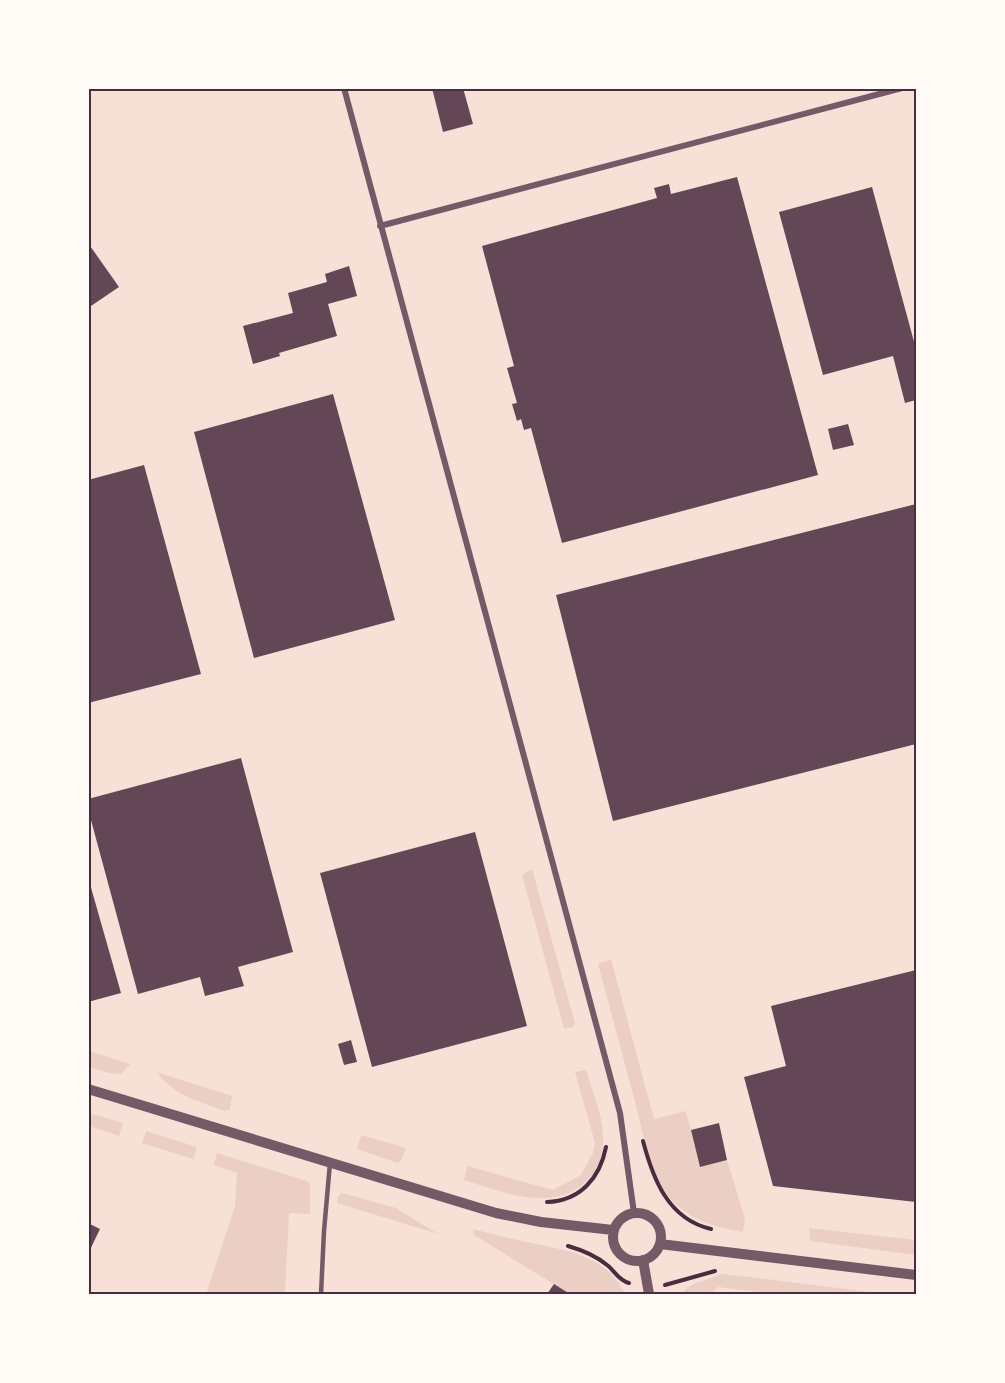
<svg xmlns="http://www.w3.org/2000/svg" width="1005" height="1383" viewBox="0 0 1005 1383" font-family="'PT Sans',sans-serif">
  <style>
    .green { fill: #ebcfc5 }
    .building { fill: #644757 }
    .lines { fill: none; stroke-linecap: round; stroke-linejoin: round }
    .path { stroke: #4a2c40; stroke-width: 4 }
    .service { stroke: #755966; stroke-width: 4.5 }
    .minor { stroke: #755966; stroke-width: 6 }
    .tertiary { stroke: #755966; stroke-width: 10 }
    .neatline { fill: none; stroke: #4a2c40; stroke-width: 2 }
  </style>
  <rect width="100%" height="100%" fill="#f7e1d7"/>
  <path class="green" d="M532,869L575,1023L573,1027L564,1029L522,875Z
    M611,959L654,1119L686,1111L700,1167L727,1160L745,1219L743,1232C715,1227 692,1221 672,1201C650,1178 642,1128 634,1098C622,1053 610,1009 598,964Z
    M89,1051L130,1064L121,1074L108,1073L89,1067Z
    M586,1070C592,1091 603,1115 603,1137C604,1153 599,1171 586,1182C552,1213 502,1192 464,1180L467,1166L553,1190L581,1175L593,1153L595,1143L575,1072Z
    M156,1072L232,1096L230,1109L225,1111C197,1101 176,1096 156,1072Z
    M89,1113L123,1123L119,1136L89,1126Z
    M146,1131L197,1147L193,1159L142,1143Z
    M361,1135L406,1148L402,1159L398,1163L357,1149Z
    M217,1153L307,1181L310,1184V1214L289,1213L285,1294H206L235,1206L237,1173L214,1165Z
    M342,1193L396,1208L438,1234L337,1203L338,1196Z
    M809,1228L916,1240V1255L810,1241Z
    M473,1229C493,1234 512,1239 532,1243C570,1251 606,1256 625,1294H570L474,1235Z
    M722,1274L742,1276L886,1294H777L718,1287L711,1294H680L693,1284Z"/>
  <path class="building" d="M432,88H463L473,124L443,132Z
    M737,177L818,475L562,543L531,428L524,430L521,419L517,421L512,404L517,403L507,368L514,366L482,246L657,198L654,188L669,184L671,194Z
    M872,187L916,349V400L905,403L893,356L823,375L779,212Z
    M88,243L119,287L88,308Z
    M349,266L357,296L328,304L337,336L279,353L280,356L253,364L243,326L293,313L288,293L327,282L325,274Z
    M333,394L395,620L254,658L194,432Z
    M848,424L854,445L833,450L828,429Z
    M144,465L201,674L88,703V480Z
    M916,504V744L613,821L556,595Z
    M241,758L293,952L238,967L244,986L205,996L200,977L138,994L88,809V799Z
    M475,832L527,1026L372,1067L320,873Z
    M88,877L121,993L88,1002Z
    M916,970V1202L773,1186L744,1077L786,1066L771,1006Z
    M351,1040L357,1062L344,1065L338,1044Z
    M719,1123L727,1160L700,1167L691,1130Z
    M88,1223L100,1229L88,1254Z
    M554,1284L570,1294H547Z"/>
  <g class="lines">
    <path class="path" d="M643,1141C653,1179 668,1219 711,1229
      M547,1202C580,1201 600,1178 606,1147
      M568,1246C582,1250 595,1255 607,1265C615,1271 618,1280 629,1283
      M665,1285L715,1271"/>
    <path class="service" d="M321,1294L324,1231L330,1163"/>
    <path class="minor" d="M344,88L620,1113L634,1213
      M380,226L902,88"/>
    <path class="tertiary" d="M88,1089L496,1213L541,1222L613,1230
      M613 1237a24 24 0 1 1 48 0a24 24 0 1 1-48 0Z
      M660,1244L916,1275
      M643,1260L649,1294"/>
  </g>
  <rect width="1005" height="1383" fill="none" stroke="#fffaf5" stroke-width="180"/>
  <rect x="90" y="90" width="825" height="1203" class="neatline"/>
</svg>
